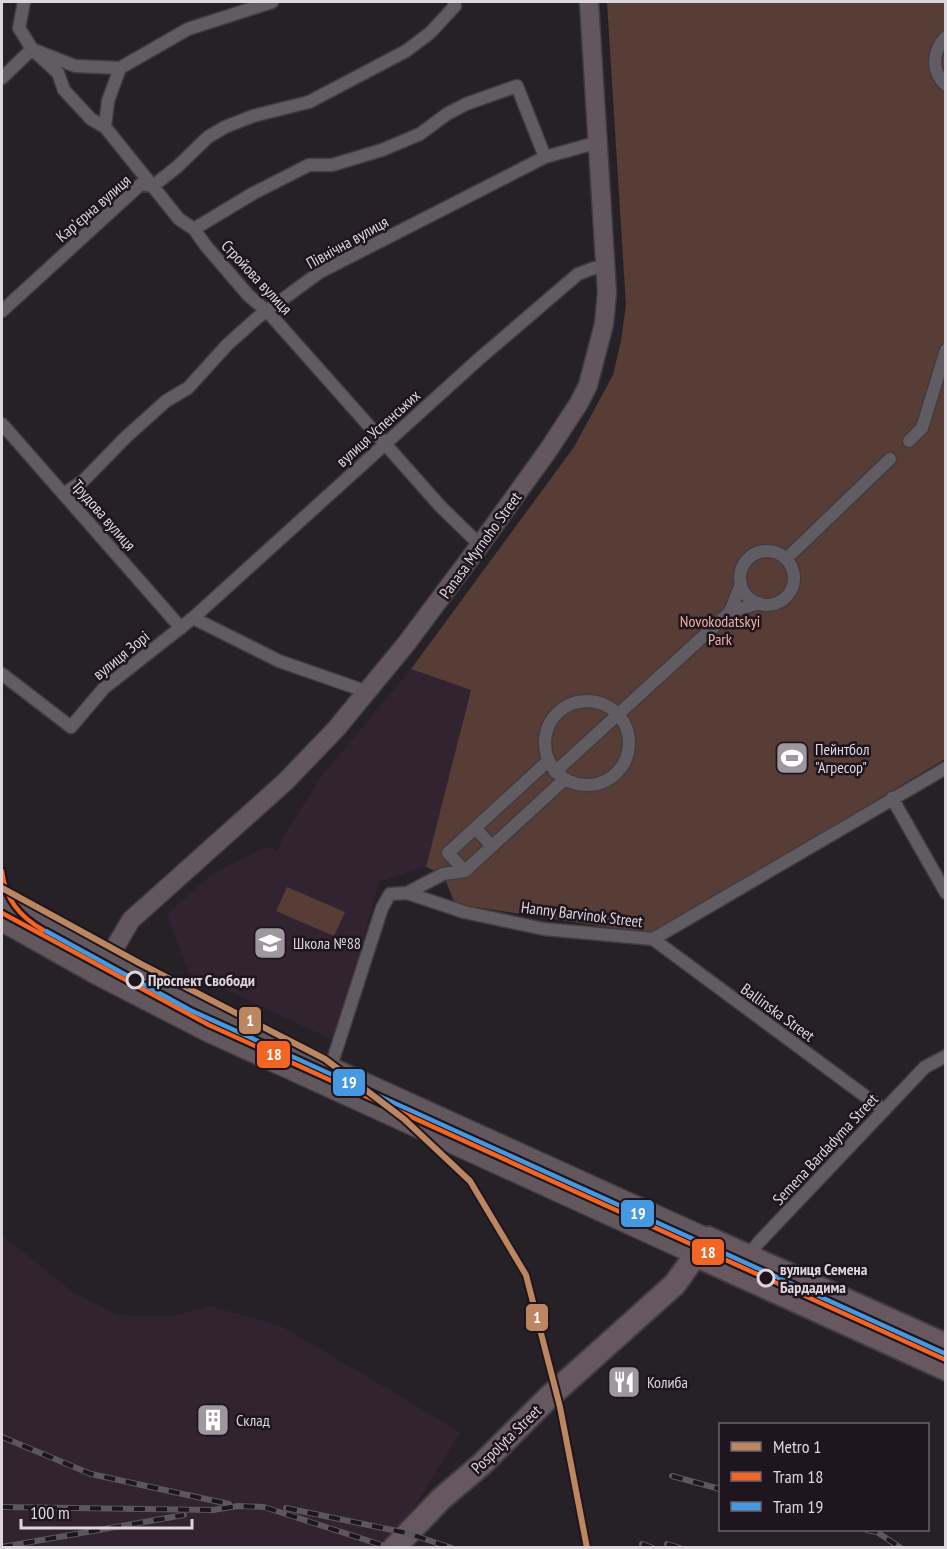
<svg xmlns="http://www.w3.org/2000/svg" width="947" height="1549" viewBox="0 0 947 1549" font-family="'PT Sans Narrow',sans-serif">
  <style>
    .built { fill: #312330 }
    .green { fill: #573d36 }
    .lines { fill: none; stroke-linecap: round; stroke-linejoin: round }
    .street-casing { stroke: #403c40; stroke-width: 15 }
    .secondary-casing { stroke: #403c40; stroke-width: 21 }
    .highway-casing { stroke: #403c40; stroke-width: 26 }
    .street { stroke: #615c61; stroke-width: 12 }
    .secondary { stroke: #61575d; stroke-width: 18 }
    .highway { stroke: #675860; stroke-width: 22 }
    .rail-casing { stroke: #5c575c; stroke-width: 6 }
    .rail { stroke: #1f151f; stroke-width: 4; stroke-dasharray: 11; stroke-linecap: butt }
    .tram-1-casing { stroke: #1f151f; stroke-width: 9 }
    .tram-2-casing { stroke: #1f151f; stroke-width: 9 }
    .tram-1 { stroke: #f26522; stroke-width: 4.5 }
    .tram-2 { stroke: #4699e1; stroke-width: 4.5 }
    .metro-1-casing { stroke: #1f151f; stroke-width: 10 }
    .metro-1 { stroke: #bb8660; stroke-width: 6 }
    .stop-dot { fill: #1f151f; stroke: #ded6dd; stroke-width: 3 }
    .labels { text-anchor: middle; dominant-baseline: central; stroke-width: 5; stroke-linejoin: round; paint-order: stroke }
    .street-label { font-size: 16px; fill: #ded6dd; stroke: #1f151f }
    .park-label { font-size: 16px; fill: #f1b1a0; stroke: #1f151f }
    .poi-label { font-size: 16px; fill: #ded6dd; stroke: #1f151f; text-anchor: start }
    .stop-label { font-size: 16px; font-weight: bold; fill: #ded6dd; stroke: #1f151f; text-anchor: start }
    .line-badge { stroke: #1f151f; stroke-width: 2 }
    .badge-label { font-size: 16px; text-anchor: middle; font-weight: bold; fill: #fff }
  </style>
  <rect width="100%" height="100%" fill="#262126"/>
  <path class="built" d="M411,669L471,690L426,867L379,882L335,1041L188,972L167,914L212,874L265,847L277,851L284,835L323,774Z
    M2,1235L74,1293L117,1315L173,1316L209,1306L281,1326L407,1400L460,1433L410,1514L376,1547H2Z"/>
  <path class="green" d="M607,2H945V759L653,934L455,904L443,874L426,867L471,690L411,669L574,447L613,375L621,341L626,305Z
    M287,887L345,912L334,936L276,911Z"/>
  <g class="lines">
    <g class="street-casing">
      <path id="street" d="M24,2L19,28L32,49L58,73L64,90L91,119L105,127L179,219L194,229L206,246L249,296L268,312L441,507L480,545
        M946,37C932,51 931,72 946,85
        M2,78L32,49L75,66L120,68
        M105,127L108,101L120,68L188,29L272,2
        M194,229L252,194L309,165H332L382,150L420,134L447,114L466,104L517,86L545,157
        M2,311L141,184L153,186L177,167L208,137L225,127L253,116L309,102L406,51L430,33L455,6L454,2
        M2,424L181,628
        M909,441L922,428L946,350
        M63,494L83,481L126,437L166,401L188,388L227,345L257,318L320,272L545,157L599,142
        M740 578a27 27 0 1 1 54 0a27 27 0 1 1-54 0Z
        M786,559L890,459
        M730,612L741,584
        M193,618L279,661L368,692
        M2,674L71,727L104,688L193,618L480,358L578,274L594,268L606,269
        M545 743a42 42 0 1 1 84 0a42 42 0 1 1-84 0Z
        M548,761L448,853L465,871L565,779
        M555,772L730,612L759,603
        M892,798L946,893
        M475,828L492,846
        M407,893L443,874L465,871
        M653,939L884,1110
        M331,1066L382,908L390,894L407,893L464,912L544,929L653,939L946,768
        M745,1260L759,1242L925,1067L946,1056"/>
    </g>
    <g class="secondary-casing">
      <path id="secondary" d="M2,905L40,922L152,982L252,1031L708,1238
        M2,922L98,976L209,1033L695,1255
        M98,976L131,920L285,782L336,729L406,644L480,545L549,449L579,403L588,385L604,324L607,293L589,2"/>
    </g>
    <g class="highway-casing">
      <path id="highway" d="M695,1255L946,1369
        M394,1548L441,1499L482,1464L548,1398L675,1284L708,1238L946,1345"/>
    </g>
    <use href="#street" class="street"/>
    <use href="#secondary" class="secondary"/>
    <use href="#highway" class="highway"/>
    <g class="rail-casing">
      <path id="rail" d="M2,1437L91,1474L229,1504
        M672,1476L720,1489
        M2,1507L213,1510L238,1506L264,1507L391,1548
        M286,1508L407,1533L452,1548
        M867,1530L877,1532L901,1548
        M642,1544L653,1548
        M667,1544L680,1548
        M2,1547L184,1515"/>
    </g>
    <use href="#rail" class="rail"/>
    <g class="tram-1-casing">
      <path id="tram-1" d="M2,871C5,899 19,916 43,930
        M2,913L209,1025L946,1360"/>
    </g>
    <g class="tram-2-casing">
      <path id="tram-2" d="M46,931L190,1010L946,1354"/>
    </g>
    <use href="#tram-1" class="tram-1"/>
    <use href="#tram-2" class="tram-2"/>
    <g class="metro-1-casing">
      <path id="metro-1" d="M2,888L141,964L325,1059L404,1119L470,1181L526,1275L560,1407L587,1548"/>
    </g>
    <use href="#metro-1" class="metro-1"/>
  </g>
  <defs>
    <g id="stadium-square" transform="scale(1.725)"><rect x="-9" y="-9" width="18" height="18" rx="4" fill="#9e979d" stroke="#1f151f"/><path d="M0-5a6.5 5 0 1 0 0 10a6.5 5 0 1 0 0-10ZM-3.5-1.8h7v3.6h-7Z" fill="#fff"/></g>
    <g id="school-square" transform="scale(1.725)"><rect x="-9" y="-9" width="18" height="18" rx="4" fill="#9e979d" stroke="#1f151f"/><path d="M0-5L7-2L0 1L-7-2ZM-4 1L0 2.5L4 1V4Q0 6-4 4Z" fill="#fff"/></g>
    <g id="restaurant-square" transform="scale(1.725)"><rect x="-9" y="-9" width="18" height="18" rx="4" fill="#9e979d" stroke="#1f151f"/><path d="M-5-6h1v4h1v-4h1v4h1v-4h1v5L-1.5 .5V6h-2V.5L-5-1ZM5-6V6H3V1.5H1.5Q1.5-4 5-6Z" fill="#fff"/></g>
    <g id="building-square" transform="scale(1.725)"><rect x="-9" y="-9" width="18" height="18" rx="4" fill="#9e979d" stroke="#1f151f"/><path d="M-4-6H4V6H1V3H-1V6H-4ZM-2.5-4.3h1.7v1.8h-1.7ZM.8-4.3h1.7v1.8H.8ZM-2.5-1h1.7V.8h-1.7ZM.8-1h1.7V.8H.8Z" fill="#fff"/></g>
  </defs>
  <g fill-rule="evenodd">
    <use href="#stadium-square" x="792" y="758"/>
    <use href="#school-square" x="270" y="943"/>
    <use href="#restaurant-square" x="624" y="1382"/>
    <use href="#building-square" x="213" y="1420"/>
  </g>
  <g class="stop-dot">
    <circle cx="135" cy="980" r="8"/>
    <circle cx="766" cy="1278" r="8"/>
  </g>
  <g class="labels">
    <g class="street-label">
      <text transform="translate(93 208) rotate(-41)">Карʼєрна вулиця</text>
      <text transform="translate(347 242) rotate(-29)">Північна вулиця</text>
      <text transform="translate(257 277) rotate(47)">Стройова вулиця</text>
      <text transform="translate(378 428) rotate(-42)">вулиця Успенських</text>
      <text transform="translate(104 515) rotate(49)">Трудова вулиця</text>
      <text transform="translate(480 545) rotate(-54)">Panasa Myrnoho Street</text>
      <text transform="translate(121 655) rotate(-39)">вулиця Зорі</text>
      <text transform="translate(582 914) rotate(7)">Hanny Barvinok Street</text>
      <text transform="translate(778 1012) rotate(36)">Ballinska Street</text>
      <text transform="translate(825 1149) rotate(-47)">Semena Bardadyma Street</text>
      <text transform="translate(506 1439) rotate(-44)">Pospolyta Street</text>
    </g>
    <g class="park-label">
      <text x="720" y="621">Novokodatskyi<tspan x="720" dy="18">Park</tspan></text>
    </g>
    <g class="poi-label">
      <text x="815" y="749">Пейнтбол<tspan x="815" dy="18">"Агресор"</tspan></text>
      <text x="293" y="943">Школа №88</text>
      <text x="647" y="1382">Колиба</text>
      <text x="236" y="1420">Склад</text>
    </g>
    <g class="stop-label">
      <text x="148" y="980">Проспект Свободи</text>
      <text x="780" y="1269">вулиця Семена<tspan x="780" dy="18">Бардадима</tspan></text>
    </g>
  </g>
  <g class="line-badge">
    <rect x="238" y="1006" width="24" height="29" rx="6" fill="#bb8660"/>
    <rect x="256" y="1040" width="35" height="29" rx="6" fill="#f26522"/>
    <rect x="332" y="1068" width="34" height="29" rx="6" fill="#4699e1"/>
    <rect x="620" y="1199" width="35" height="29" rx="6" fill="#4699e1"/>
    <rect x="691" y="1238" width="34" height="28" rx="6" fill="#f26522"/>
    <rect x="525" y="1303" width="24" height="29" rx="6" fill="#bb8660"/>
  </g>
  <g class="badge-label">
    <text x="250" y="1026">1</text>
    <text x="274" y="1060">18</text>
    <text x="349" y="1088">19</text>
    <text x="638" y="1219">19</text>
    <text x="708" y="1258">18</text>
    <text x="537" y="1323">1</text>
  </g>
  <rect width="947" height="1549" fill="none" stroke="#ded6dd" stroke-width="6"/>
  <rect x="719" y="1423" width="210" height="108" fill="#1f151f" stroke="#6b626b" stroke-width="1.5"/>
  <rect x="731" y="1442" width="30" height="9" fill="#bb8660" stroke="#6b626b" stroke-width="1.5"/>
  <text x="773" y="1453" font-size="18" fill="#ded6dd">Metro 1</text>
  <rect x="731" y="1472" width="30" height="9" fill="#f26522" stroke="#6b626b" stroke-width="1.5"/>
  <text x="773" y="1483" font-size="18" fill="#ded6dd">Tram 18</text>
  <rect x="731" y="1502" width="30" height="9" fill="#4699e1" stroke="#6b626b" stroke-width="1.5"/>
  <text x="773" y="1513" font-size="18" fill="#ded6dd">Tram 19</text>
  <path d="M21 1519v9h171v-9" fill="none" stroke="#ded6dd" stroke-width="3"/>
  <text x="30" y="1519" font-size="18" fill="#ded6dd" stroke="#1f151f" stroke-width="4.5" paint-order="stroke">100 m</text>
</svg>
